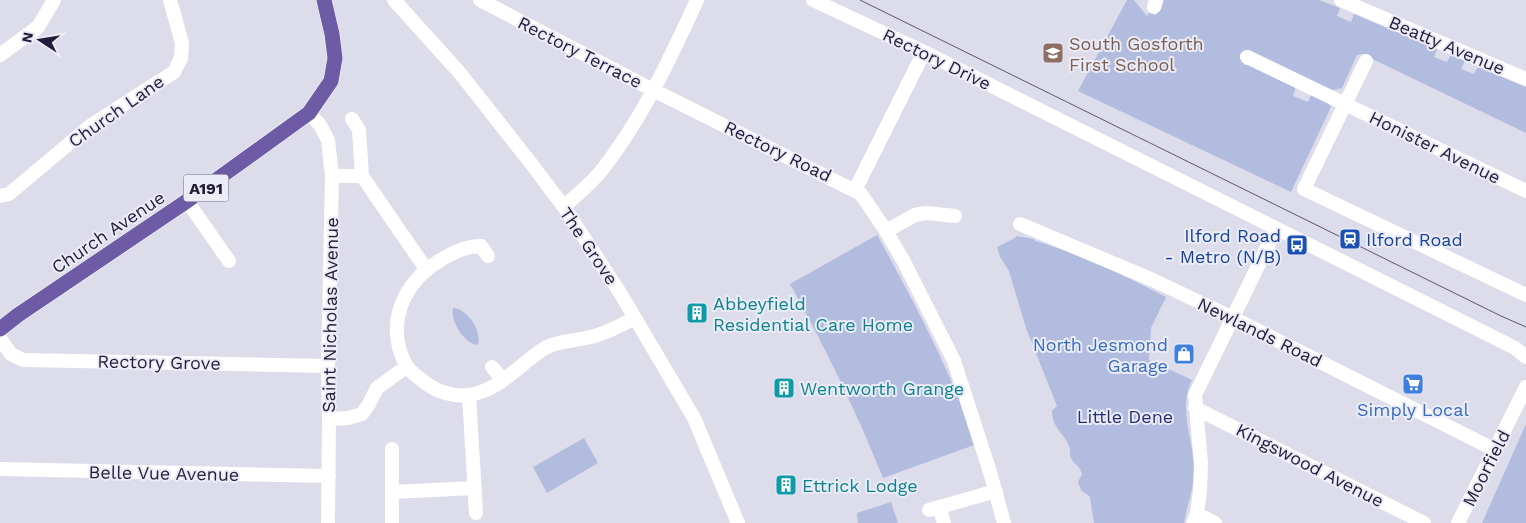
<svg xmlns="http://www.w3.org/2000/svg" width="1526" height="523" viewBox="0 0 1526 523" font-family="'Work Sans',sans-serif">
  <style>
    .green { fill: #b2bcde }
    .lines { fill: none; stroke-linecap: round; stroke-linejoin: round }
    .major-casing { stroke: #fff; stroke-width: 16 }
    .minor { stroke: #fff; stroke-width: 14 }
    .major { stroke: #6d5ba5; stroke-width: 15 }
    .tram { stroke: #5d5677; stroke-width: 1 }
    .labels { text-anchor: middle; dominant-baseline: central; stroke-width: 4; stroke-linejoin: round; paint-order: stroke }
    .shield { fill: #ececf7; stroke: #5f5a73; stroke-width: 1 }
    .shield-label { font-size: 16px; font-weight: bold; fill: #231c3a }
    .education-label { font-size: 18px; fill: #785e54; stroke: #ececf7; text-anchor: start }
    .street-label { font-size: 18px; fill: #231c3a; stroke: #ececf7 }
    .transit-label { font-size: 18px; fill: #164399; stroke: #ececf7; text-anchor: end }
    .culture-label { font-size: 18px; fill: #0d838f; stroke: #ececf7; text-anchor: start }
    .shop-label { font-size: 18px; fill: #366cbe; stroke: #ececf7; text-anchor: end }
    .park-label { font-size: 18px; fill: #232d75; stroke: #ececf7 }
  </style>
  <rect width="100%" height="100%" fill="#dcdcea"/>
  <path class="green" d="M1127,0H1134L1147,16L1150,12L1155,15L1161,9L1164,0H1319L1340,8L1337,16L1351,22L1354,14L1437,49L1434,57L1447,62L1451,55L1465,61L1461,69L1474,74L1478,67L1526,87V133L1362,54L1357,55L1342,88L1332,90L1250,50H1245L1240,54V57L1244,65H1250L1296,86L1293,96L1308,102L1311,95L1327,101L1331,107L1291,192L1078,91Z
    M877,235C915,303 950,371 977,444L883,478C856,411 825,347 790,284Z
    M1016,236L1034,239L1035,241C1081,254 1123,275 1166,297L1151,328L1149,360L1192,380C1177,410 1195,442 1194,474C1193,491 1187,506 1184,523H1094L1090,497L1081,490L1078,482L1082,474C1078,463 1074,465 1071,458C1069,454 1071,450 1069,446C1063,432 1052,428 1052,410L1057,406L1026,328L1009,271L1000,257L997,247L1015,238Z
    M453,308C468,309 482,331 478,345C464,344 450,321 453,308Z
    M1526,424V523H1482Z
    M584,438L598,463L547,493L533,467Z
    M891,502L898,523H858L857,513Z"/>
  <g class="lines">
    <g class="major-casing">
      <path id="major" d="M0,329L18,315L187,201L309,113L331,81L335,58L332,34L324,0"/>
    </g>
    <path class="minor" d="M394,0L459,72L530,162L564,207L622,296L694,418L738,523
      M480,0L653,90L861,194L886,231L904,262L954,361L990,472L1004,523
      M813,0L924,52L1515,348L1526,357
      M1341,0L1526,79
      M1154,7L1156,0
      M0,55L38,27L54,0
      M1247,57L1526,191
      M1366,61L1304,189L1526,295
      M309,113L320,125L328,140L332,176L328,366L329,419L328,523
      M352,119L359,130L362,176L426,269
      M332,176H362
      M855,190L924,52
      M0,196L9,194L90,126L174,72L181,58L182,43L170,0
      M187,201L229,261
      M564,207C576,195 591,184 602,170C642,119 670,59 697,0
      M1020,224L1153,280L1233,318L1495,450
      M886,231L915,215L926,213L955,216
      M488,256L481,246C465,246 452,253 439,261C402,284 385,325 406,365C409,371 417,376 423,381C435,391 452,397 468,395C500,391 520,363 545,348C557,341 573,341 586,338C603,335 619,326 635,318
      M0,339L11,354L23,360L328,366
      M492,367L503,380
      M469,395L476,513
      M1195,408L1424,523
      M329,419L348,418L362,414L369,404L377,388L406,367
      M0,469L329,476
      M392,492L475,488
      M939,507L944,523
      M929,510L996,491
      M1197,514L1215,523
      M392,523V449
      M1193,523L1197,514L1200,491L1201,463L1195,395L1276,229
      M1458,523L1526,387"/>
    <use href="#major" class="major"/>
    <path class="tram" d="M860,0L1501,316L1526,327"/>
  </g>
  <defs>
    <g id="school-square" transform="scale(1.125)"><rect x="-9" y="-9" width="18" height="18" rx="4" fill="#8d6e63" stroke="#ececf7"/><path d="M0-5L7-2L0 1L-7-2ZM-4 1L0 2.5L4 1V4Q0 6-4 4Z" fill="#fff"/></g>
    <g id="station-square" transform="scale(1.125)"><rect x="-9" y="-9" width="18" height="18" rx="4" fill="#1a4fb4" stroke="#ececf7"/><path d="M-3-6H3Q5-6 5-4V2Q5 4 3 4L4.5 6H3L1.5 4h-3L-3 6H-4.5L-3 4Q-5 4-5 2V-4Q-5-6-3-6ZM-3.5-4v3h7v-3ZM-3.5 1v1.5H-2V1ZM2 1v1.5H3.5V1Z" fill="#fff"/></g>
    <g id="bus-square" transform="scale(1.125)"><rect x="-9" y="-9" width="18" height="18" rx="4" fill="#1a4fb4" stroke="#ececf7"/><path d="M-5-6H5V4H4V6H2V4H-2V6H-4V4H-5ZM-3.5-4V0h7V-4ZM-3.5 1.2v1.5H-2V1.2ZM2 1.2v1.5H3.5V1.2Z" fill="#fff"/></g>
    <g id="building-square" transform="scale(1.125)"><rect x="-9" y="-9" width="18" height="18" rx="4" fill="#0f9aa8" stroke="#ececf7"/><path d="M-4-6H4V6H1V3H-1V6H-4ZM-2.5-4.3h1.7v1.8h-1.7ZM.8-4.3h1.7v1.8H.8ZM-2.5-1h1.7V.8h-1.7ZM.8-1h1.7V.8H.8Z" fill="#fff"/></g>
    <g id="shop-square" transform="scale(1.125)"><rect x="-9" y="-9" width="18" height="18" rx="4" fill="#3f7fe0" stroke="#ececf7"/><path d="M-5-2.5h2.3a2.7 3.5 0 0 1 5.4 0H5L5.5 6h-11ZM-1.5-2.5h3a1.5 2.3 0 0 0-3 0Z" fill="#fff"/></g>
    <g id="supermarket-square" transform="scale(1.125)"><rect x="-9" y="-9" width="18" height="18" rx="4" fill="#3f7fe0" stroke="#ececf7"/><path d="M-6-5.5h2.5l.6 2H6L4.5 2H-2.5L-4.4-4H-6ZM-1.5 3.2a1.3 1.3 0 1 0 .1 0ZM3 3.2a1.3 1.3 0 1 0 .1 0Z" fill="#fff"/></g>
  </defs>
  <g fill-rule="evenodd">
    <use href="#school-square" x="1053" y="53"/>
    <use href="#station-square" x="1350" y="239"/>
    <use href="#bus-square" x="1297" y="245"/>
    <use href="#building-square" x="697" y="313"/>
    <use href="#shop-square" x="1184" y="354"/>
    <use href="#supermarket-square" x="1413" y="384"/>
    <use href="#building-square" x="784" y="388"/>
    <use href="#building-square" x="786" y="485"/>
  </g>
  <g class="labels">
    <rect class="shield" x="183.5" y="174.5" width="45" height="27" rx="4"/>
    <g class="shield-label">
      <text x="206" y="188">A191</text>
    </g>
    <g class="education-label">
      <text x="1069" y="43">South Gosforth<tspan x="1069" dy="21">First School</tspan></text>
    </g>
    <g class="street-label">
      <text transform="translate(1447 45) rotate(23)">Beatty Avenue</text>
      <text transform="translate(580 52) rotate(27)">Rectory Terrace</text>
      <text transform="translate(937 59) rotate(26)">Rectory Drive</text>
      <text transform="translate(116 111) rotate(-35)">Church Lane</text>
      <text transform="translate(1435 147) rotate(26)">Honister Avenue</text>
      <text transform="translate(778 151) rotate(26)">Rectory Road</text>
      <text transform="translate(108 232) rotate(-34)">Church Avenue</text>
      <text transform="translate(589 246) rotate(56)">The Grove</text>
      <text transform="translate(330 315) rotate(-89)">Saint Nicholas Avenue</text>
      <text transform="translate(1260 332) rotate(26)">Newlands Road</text>
      <text transform="translate(159 362) rotate(1)">Rectory Grove</text>
      <text transform="translate(1310 465) rotate(27)">Kingswood Avenue</text>
      <text transform="translate(1486 468) rotate(-63)">Moorfield</text>
      <text transform="translate(164 473) rotate(1)">Belle Vue Avenue</text>
    </g>
    <g class="transit-label">
      <text x="1281" y="235">Ilford Road<tspan x="1281" dy="21">- Metro (N/B)</tspan></text>
      <text x="1366" y="239" text-anchor="start">Ilford Road</text>
    </g>
    <g class="culture-label">
      <text x="713" y="303">Abbeyfield<tspan x="713" dy="21">Residential Care Home</tspan></text>
      <text x="800" y="388">Wentworth Grange</text>
      <text x="802" y="485">Ettrick Lodge</text>
    </g>
    <g class="shop-label">
      <text x="1168" y="344">North Jesmond<tspan x="1168" dy="21">Garage</tspan></text>
      <text x="1413" y="409" text-anchor="middle">Simply Local</text>
    </g>
    <g class="park-label">
      <text x="1125" y="416">Little Dene</text>
    </g>
  </g>
  <g transform="translate(40 40) rotate(282)" stroke="#ececf7" stroke-width="4" paint-order="stroke">
  <path d="M0-4L9 19L0 12L-9 19Z" fill="#231c3a"/>
  <text y="-8" font-size="14" font-weight="bold" text-anchor="middle" fill="#231c3a">N</text>
  </g>
</svg>
